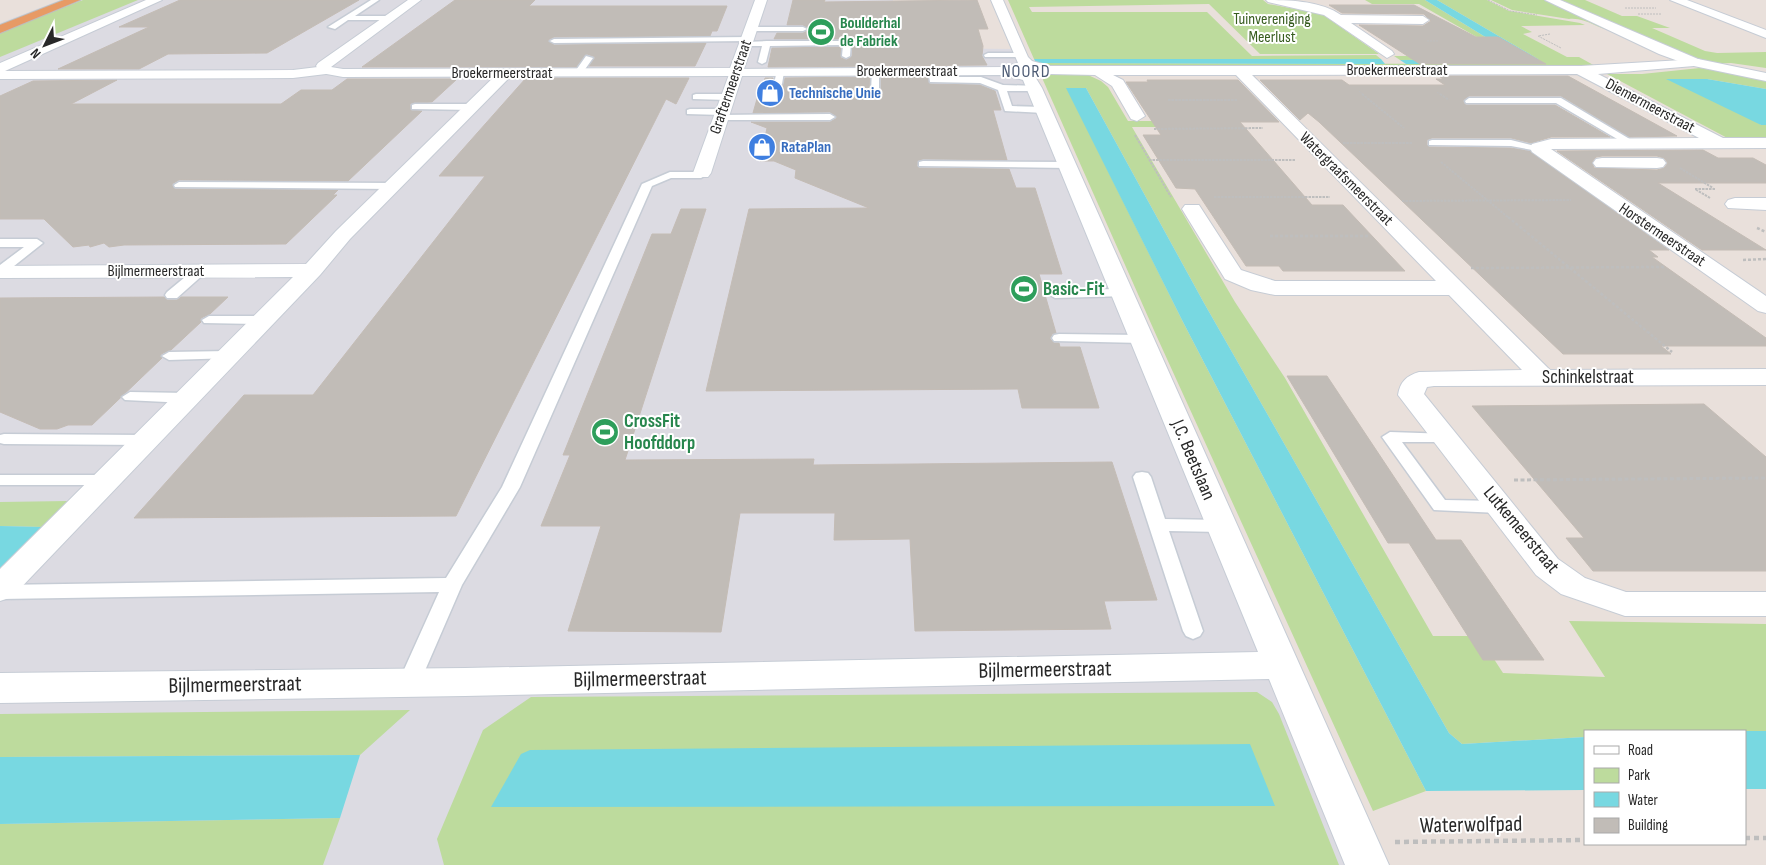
<svg xmlns="http://www.w3.org/2000/svg" width="1766" height="865" viewBox="0 0 1766 865" font-family="'Sofia Sans Condensed',sans-serif">
  <style>
    .industrial { fill: #dcdbe2 }
    .green { fill: #bddb9d }
    .water { fill: #78d8e1 }
    .building { fill: #c1bcb7; stroke: #c4bcb5; fill-rule: evenodd }
    .lines { fill: none; stroke-linecap: round; stroke-linejoin: round }
    .service-casing { stroke: #c6ccd5; stroke-width: 3 }
    .minor-casing { stroke: #c6ccd5; stroke-width: 2 }
    .tertiary-casing { stroke: #c6ccd5; stroke-width: 2 }
    .trunk-casing { stroke: #bebebe; stroke-width: 2 }
    .path-far4 { stroke: #bebebe; stroke-width: 1; stroke-dasharray: 2 1; stroke-linecap: butt }
    .path-far3 { stroke: #bebebe; stroke-width: 2; stroke-dasharray: 2.5 1; stroke-linecap: butt }
    .path-far2 { stroke: #bebebe; stroke-width: 2.5; stroke-dasharray: 3 2; stroke-linecap: butt }
    .path-far1 { stroke: #bebebe; stroke-width: 3; stroke-dasharray: 4 2.5; stroke-linecap: butt }
    .path { stroke: #bebebe; stroke-width: 4.5; stroke-dasharray: 5 4; stroke-linecap: butt }
    .service { fill: #fff; fill-rule: evenodd }
    .minor { fill: #fff; fill-rule: evenodd }
    .tertiary { fill: #fff; fill-rule: evenodd }
    .trunk { fill: #e79a65; fill-rule: evenodd }
    .labels { text-anchor: middle; dominant-baseline: central; stroke-width: 4; stroke-linejoin: round; paint-order: stroke }
    .far-park-label { font-size: 16px; fill: #385d20; stroke: #fff }
    .far-leisure-label { font-size: 16px; font-weight: bold; fill: #27864d; stroke: #fff; text-anchor: start }
    .far-street-label { font-size: 16px; fill: #282828; stroke: #fff }
    .far-shop-label { font-size: 16px; font-weight: bold; fill: #366cbe; stroke: #fff; text-anchor: start }
    .far-quarter-label { font-size: 18px; letter-spacing: 1px; fill: #4d5b74; stroke: #fff }
    .leisure-label { font-size: 19px; font-weight: bold; fill: #27864d; stroke: #fff; text-anchor: start }
    .street-label { font-size: 19px; fill: #282828; stroke: #fff }
    .near-street-label { font-size: 22px; fill: #282828; stroke: #fff }
  </style>
  <rect width="100%" height="100%" fill="#e9e0db"/>
  <path class="industrial" d="M60,0H893L894,48L1019,49L1353,865H0V23Z"/>
  <path class="green" d="M83,0H138L0,57V32Z
    M1008,0H1263L1268,4L1322,14L1379,54H1260L1209,4L1029,7L1032,12H1207L1252,56L1376,55L1381,59H1034Z
    M1365,0H1425L1518,57L1507,59L1400,60L1394,56H1491L1482,40L1419,4H1372Z
    M1437,0H1487L1509,11L1580,23L1585,25L1521,26L1532,32L1523,34L1567,57H1579L1597,67L1058,68L1036,63L1523,64L1537,61L1538,59Z
    M1491,0H1547L1615,31C1598,30 1586,17 1569,19L1512,10Z
    M1561,0H1585L1622,16H1637L1670,28H1652L1705,51L1717,53L1766,52V68L1731,63L1710,64Z
    M1700,68L1766,80V89L1707,79L1761,125H1766V141H1733L1607,74H1642Z
    M1048,74L1088,75L1101,81L1108,87L1128,121H1158L1156,127H1132L1235,302L1285,378L1433,636H1479L1503,673L1605,677L1569,621L1766,624V731H1585V737L1462,744L1449,733L1204,303L1086,88H1067L1183,322L1426,791L1373,811L1157,337L1043,80L1044,76Z
    M68,501L43,527L0,526V502Z
    M1257,692L1272,702L1279,714L1339,865H444L437,839L483,730L531,697Z
    M410,710L360,755L0,757V714Z
    M340,818L323,865H0V824Z"/>
  <path class="water" d="M1425,0H1437L1538,59V61L1523,64H1406L1400,60L1507,59L1518,57Z
    M1034,59H1381L1385,64L1036,63Z
    M1666,79H1707L1766,89V125H1761Z
    M1066,88H1086L1204,303L1449,733L1462,744L1585,737V790L1426,791L1183,322Z
    M0,526L43,527L0,572Z
    M1703,731H1766V789H1745V731Z
    M1250,744L1275,806L491,807L521,754L530,750Z
    M360,755L340,818L0,824V757Z"/>
  <path class="building" d="M180,0H359L267,53L168,54L139,69H58L149,27H119Z
    M455,0H535L529,6H727L717,31H712L710,36L554,37L548,40L554,45L706,43L695,66H589L595,57L587,54L576,67H362Z
    M793,0H825L824,2L977,0L988,29H978L983,46L982,56L987,65L768,67L772,48L841,47V58L847,60L852,56L853,42L847,39H774L777,33H803L809,30L803,25H787Z
    M1329,5H1414L1476,37H1498L1546,64H1420L1359,25L1423,26L1431,21L1424,14L1342,13Z
    M1439,76H1568L1677,136L1629,137L1561,96H1469L1463,101L1466,105H1555L1610,137H1551L1531,143L1511,138H1432L1427,140V145L1429,147L1511,148L1530,151L1669,250H1649L1658,257H1652L1766,338V346H1661L1671,354H1563L1319,122L1308,113L1300,120L1260,80H1342L1349,85H1445L1436,79H1443Z
    M870,77L869,92L875,97L881,92V77H927L930,84L980,85L995,91L1001,110H993L1007,160L923,159L918,161L917,166L919,168L1009,169L1016,188H1035L1062,274H1039L1056,333L1052,334L1050,339L1054,343H1059L1060,347H1080L1099,408H1022L1018,389L706,391L749,209L869,208L795,178L796,170L774,161H760L767,128L751,122H830L837,118L830,112L753,113L761,85H764L765,78H773V86L778,89L783,86L785,78Z
    M526,78H689L676,104L666,99L456,516L134,518L244,395H313L485,176H439Z
    M347,79H457L432,102L410,104L411,110L422,111L348,181L179,180L172,184L175,189L338,190L333,195H337L286,244L124,245L109,247L104,243L90,247L89,245L73,247L44,219H0V96L33,81L117,80L71,104H281L301,90H332Z
    M1147,80H1238L1279,122H1240L1312,205H1343L1405,271H1283L1279,266H1246L1195,189L1176,188L1143,135H1161L1126,82H1148Z
    M1703,150L1718,158H1753L1766,165V183H1658L1766,250H1702L1557,151ZM1602,156H1657L1664,158L1668,163L1664,168L1657,170L1594,168L1592,162L1596,157Z
    M681,209H706L625,460L814,459L813,465L1112,462L1157,600L1104,601L1111,629L915,631L910,539L834,540L835,513H740L721,632L568,631L601,526H541L570,455H563L652,234H671Z
    M164,297L167,300H177L181,297H228L210,314L201,318V322L171,350L161,354L162,358L92,425H68L57,429H40L0,412V298Z
    M1287,376H1327L1436,540H1461L1544,660H1483L1409,543H1388Z
    M1704,404L1766,457V571H1593L1566,538H1584L1472,406Z"/>
  <g class="lines">
    <g class="service-casing">
      <path id="service" d="M371,0H379L355,16H388L391,20H348L335,29L328,27Z
        M751,27H803L807,29L803,31H748L747,29Z
        M750,37V41H747L554,43L550,41L554,39Z
        M767,41H847L851,43L850,56L846,58L842,56L843,45L770,46L766,62L762,64L758,62L762,46H746L742,44L746,42Z
        M988,53H1021L1025,55L1021,57H985L984,55Z
        M586,56L593,58L581,75H575L574,73Z
        M872,69L879,71V92L875,95L871,92Z
        M928,69H934L937,77H981L1003,85L1038,86L1039,88L1035,91H1007L1012,106L1044,107L1049,110L1044,113L1005,111L998,90L980,83L930,82Z
        M777,70L784,72L782,84L778,87L774,84Z
        M696,94H727L731,97L727,100L693,99V95Z
        M1469,98H1561L1638,144L1629,146L1556,103H1466L1465,101Z
        M415,104H472L477,107L472,110L412,109V105Z
        M690,109H722L727,112L722,115L687,114V110Z
        M720,115L830,114L835,117L830,120H717L715,118Z
        M1432,140H1511L1543,148L1538,151L1511,146L1429,145V141Z
        M923,161L1068,162L1073,165L1068,168L919,166V162Z
        M670,172H701L706,175L701,178H671L652,186L520,487L462,585L417,689L409,692L401,689L398,683L439,592L0,599V585L446,578L502,487L642,184Z
        M179,182L393,183L398,186L393,189L175,187L174,185Z
        M0,239H37L43,243L4,274L0,275V265L24,247H0Z
        M200,267L204,268L206,271L204,274L177,298H167L165,295L167,292L196,268Z
        M1122,289L1127,290L1129,293L1127,296L1055,298L1048,294L1055,290Z
        M209,316H263L270,320L263,324L204,323L202,320Z
        M1059,334L1142,335L1149,339L1142,343L1054,341L1052,338L1054,335Z
        M228,351L235,355L233,358L169,360L162,356L169,352Z
        M130,392L187,393L195,398L187,403L125,400L122,397Z
        M1390,432L1450,434L1452,437L1444,442H1402L1445,500L1499,501L1505,503L1508,507L1505,511L1499,513L1434,510L1382,437Z
        M4,434L146,435L154,440L146,445L4,444L0,443V435Z
        M1142,472L1148,473L1151,477L1165,519L1221,520L1227,522L1230,526L1227,530L1221,532L1169,531L1203,631L1200,636L1193,639L1186,636L1183,631L1133,477L1136,473Z
        M0,475H106L112,476L115,480L112,484L106,485H0Z"/>
    </g>
    <g class="minor-casing">
      <path id="minor" d="M146,0H162L5,71L293,70L326,66L333,70L326,74L293,78L0,79V63Z
        M991,0H1003L1028,57L1032,61L1050,66H1581L1699,59L1701,62L1694,66L1598,74L1723,138H1766V148L1551,149L1766,296V313L1758,311L1532,152L1530,148L1532,144L1551,139L1699,138L1577,74L1252,75L1550,370L1766,369V385L1434,386L1427,387L1424,394L1558,559L1585,578L1626,592H1766V616H1625L1561,594L1536,575L1398,395C1400,382 1406,376 1419,372L1522,370L1449,295H1275L1251,290L1225,279L1182,209L1185,205H1199L1241,270L1275,281H1436L1236,75H1113L1123,80L1145,116L1137,121L1131,119L1112,86L1095,75L1050,74L1028,68L1021,71L1034,75L1042,88L1389,865H1345L1269,679L465,696L0,703V673L465,668L1258,652L1023,80L1005,75L742,76L711,173L708,177H696L693,173L731,69L1005,67L1018,63Z
        M1266,0C1290,0 1321,1 1341,15L1423,16L1429,20L1423,24L1351,23L1392,51L1394,54L1387,58L1324,15L1268,2Z
        M1670,0H1687L1766,30V38Z
        M506,69L511,70L513,73L511,76L350,239L320,275L12,597L0,601V569L293,277L0,278V266L306,264L336,231L501,70Z
        M1602,158H1657L1663,159L1666,163L1663,167L1657,168L1596,167L1593,163L1596,159Z
        M1735,198H1766V210L1728,208L1725,204L1728,200Z"/>
    </g>
    <g class="tertiary-casing">
      <path id="tertiary" d="M408,0H421L331,67L343,69L730,68L755,0H767L743,72L736,76L343,77L321,73L316,66L318,63Z
        M1545,0H1560L1698,59L1766,73V81L1689,65L1659,54Z"/>
    </g>
    <g class="trunk-casing">
      <path id="trunk" d="M64,0H80L0,33V25Z"/>
    </g>
    <path class="path-far4" d="M1488,0L1510,11L1537,15
      M1625,8H1656
      M1638,14H1662
      M1550,34L1538,36L1561,48
      M1427,41H1439
      M1359,91L1364,95
      M1437,92L1441,95"/>
    <path class="path-far3" d="M1362,94L1404,128
      M1440,94L1449,100
      M1168,100H1237
      M1154,129L1263,128
      M1135,135L1171,197
      M1343,143H1412
      M1149,160H1296
      M1441,162L1509,218
      M1680,168L1713,188
      M1214,197H1330
      M1710,198L1695,189H1715
      M1402,201L1571,200"/>
    <path class="path-far2" d="M1508,217L1672,352
      M1757,228L1766,232
      M1270,236H1369
      M1743,260L1766,259
      M1471,268L1665,267"/>
    <path class="path-far1" d="M1514,480L1766,478"/>
    <path class="path" d="M1745,838H1766
      M1395,842L1585,840"/>
    <use href="#service" class="service"/>
    <use href="#minor" class="minor"/>
    <use href="#tertiary" class="tertiary"/>
    <use href="#trunk" class="trunk"/>
  </g>
  <defs>
    <g id="stadium-disc" transform="scale(1.4375)"><circle r="9.5" fill="#2e9e5b" stroke="#fff"/><path d="M0-5a6.5 5 0 1 0 0 10a6.5 5 0 1 0 0-10ZM-3.5-1.8h7v3.6h-7Z" fill="#fff"/></g>
    <g id="shop-disc" transform="scale(1.4375)"><circle r="9.5" fill="#3f7fe0" stroke="#fff"/><path d="M-5-2.5h2.3a2.7 3.5 0 0 1 5.4 0H5L5.5 6h-11ZM-1.5-2.5h3a1.5 2.3 0 0 0-3 0Z" fill="#fff"/></g>
  </defs>
  <g fill-rule="evenodd">
    <use href="#stadium-disc" x="821" y="32"/>
    <use href="#shop-disc" x="770" y="93"/>
    <use href="#shop-disc" x="762" y="147"/>
    <use href="#stadium-disc" x="1024" y="289"/>
    <use href="#stadium-disc" x="605" y="432"/>
  </g>
  <g class="labels">
    <g class="far-park-label">
      <text x="1272" y="19">Tuinvereniging<tspan x="1272" dy="18">Meerlust</tspan></text>
    </g>
    <g class="far-leisure-label">
      <text x="840" y="23">Boulderhal<tspan x="840" dy="18">de Fabriek</tspan></text>
    </g>
    <g class="far-street-label">
      <text x="1397" y="70">Broekermeerstraat</text>
      <text x="907" y="71">Broekermeerstraat</text>
      <text x="502" y="73">Broekermeerstraat</text>
      <text transform="translate(731 87) rotate(-71)">Graftermeerstraat</text>
      <text transform="translate(1650 106) rotate(28)">Diemermeerstraat</text>
      <text transform="translate(1346 179) rotate(45)">Watergraafsmeerstraat</text>
      <text transform="translate(1662 235) rotate(34)">Horstermeerstraat</text>
      <text x="156" y="271">Bijlmermeerstraat</text>
    </g>
    <g class="far-shop-label">
      <text x="789" y="93">Technische Unie</text>
      <text x="781" y="147">RataPlan</text>
    </g>
    <g class="far-quarter-label">
      <text x="1026" y="71">NOORD</text>
    </g>
    <g class="leisure-label">
      <text x="1043" y="289">Basic-Fit</text>
      <text x="624" y="421">CrossFit<tspan x="624" dy="22">Hoofddorp</tspan></text>
    </g>
    <g class="street-label">
      <text x="1588" y="377">Schinkelstraat</text>
      <text transform="translate(1193 460) rotate(67)">J.C. Beetslaan</text>
      <text transform="translate(1521 530) rotate(50)">Lutkemeerstraat</text>
    </g>
    <g class="near-street-label">
      <text transform="translate(1045 670) rotate(-1)">Bijlmermeerstraat</text>
      <text transform="translate(640 679) rotate(-1)">Bijlmermeerstraat</text>
      <text transform="translate(235 685) rotate(-1)">Bijlmermeerstraat</text>
      <text transform="translate(1471 825) rotate(-1)">Waterwolfpad</text>
    </g>
  </g>
  <rect x="1584" y="730" width="162" height="115" fill="#ffffff" stroke="#a9a9a9"/>
  <rect x="1594" y="746" width="25" height="8" fill="#ffffff" stroke="#a9a9a9"/>
  <text x="1628" y="755" font-size="15" fill="#282828">Road</text>
  <rect x="1594" y="768" width="25" height="15" fill="#bddb9d" stroke="#a9a9a9"/>
  <text x="1628" y="780" font-size="15" fill="#282828">Park</text>
  <rect x="1594" y="792" width="25" height="15" fill="#78d8e1" stroke="#a9a9a9"/>
  <text x="1628" y="805" font-size="15" fill="#282828">Water</text>
  <rect x="1594" y="818" width="25" height="15" fill="#c1bcb7" stroke="#a9a9a9"/>
  <text x="1628" y="830" font-size="15" fill="#282828">Building</text>
  <g transform="translate(45 45) rotate(228)" stroke="#ffffff" stroke-width="4" paint-order="stroke">
  <path d="M0-4L9 19L0 12L-9 19Z" fill="#282828"/>
  <text y="-8" font-size="14" font-weight="bold" text-anchor="middle" fill="#282828">N</text>
  </g>
</svg>
